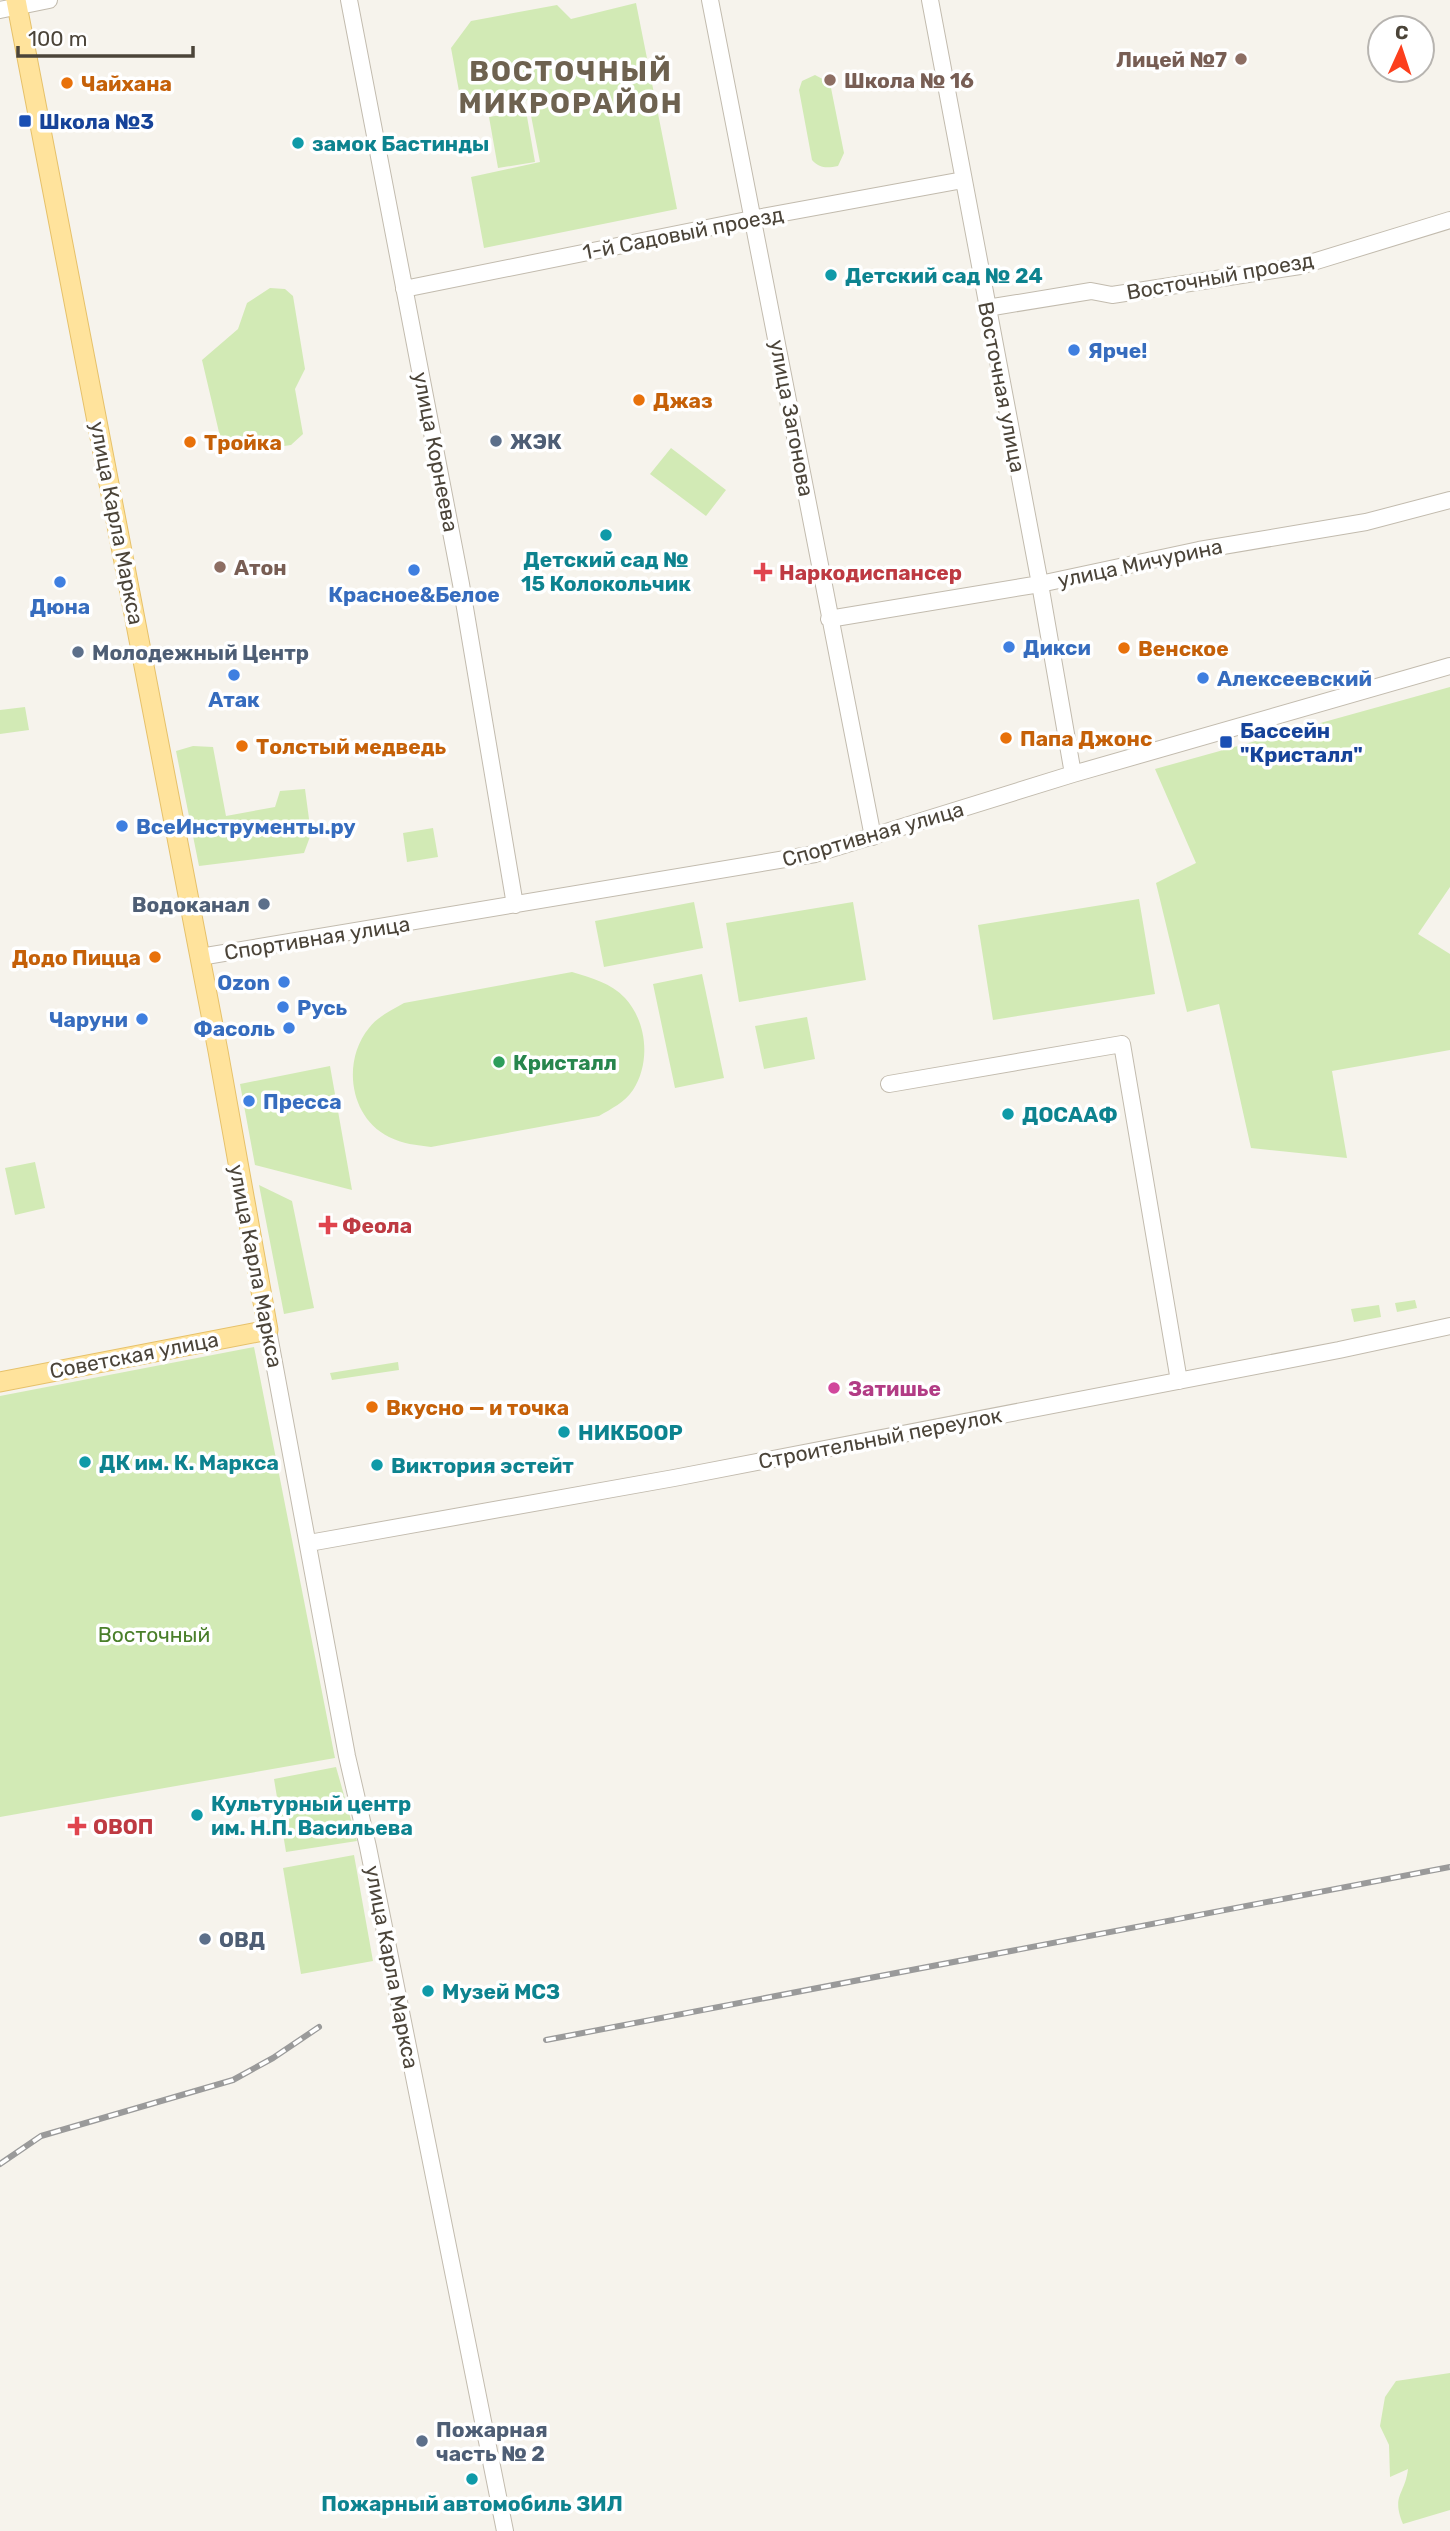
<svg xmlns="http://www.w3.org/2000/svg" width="1450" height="2531" viewBox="0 0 1450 2531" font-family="Rubik,sans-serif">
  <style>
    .green { fill: #d2eab5 }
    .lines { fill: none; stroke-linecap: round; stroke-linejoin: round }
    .minor-casing { stroke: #c2bbae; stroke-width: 18 }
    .major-casing { stroke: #e6c16a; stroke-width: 21 }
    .minor { stroke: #fff; stroke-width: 16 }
    .major { stroke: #ffe39c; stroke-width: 19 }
    .rail-casing { stroke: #9a9a9a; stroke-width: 6 }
    .rail { stroke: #fff; stroke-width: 3.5; stroke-dasharray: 10; stroke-linecap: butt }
    .education-dot { fill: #8d6e63; stroke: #fff; stroke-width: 2.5 }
    .food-dot { fill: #e8710a; stroke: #fff; stroke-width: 2.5 }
    .transit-dot { fill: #1a4fb4; stroke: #fff; stroke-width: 2.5 }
    .culture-dot { fill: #0f9aa8; stroke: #fff; stroke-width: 2.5 }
    .shop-dot { fill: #3f7fe0; stroke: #fff; stroke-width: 2.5 }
    .service-dot { fill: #5c6f8a; stroke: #fff; stroke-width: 2.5 }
    .health-dot { fill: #e0444e; stroke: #fff; stroke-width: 2.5 }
    .leisure-dot { fill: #2e9e5b; stroke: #fff; stroke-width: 2.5 }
    .hotel-dot { fill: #d1479c; stroke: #fff; stroke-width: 2.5 }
    .labels { text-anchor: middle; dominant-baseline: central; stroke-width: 7; stroke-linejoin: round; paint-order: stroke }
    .education-label { font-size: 21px; font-weight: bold; fill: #785e54; stroke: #fff; text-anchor: start }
    .food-label { font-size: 21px; font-weight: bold; fill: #c56008; stroke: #fff; text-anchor: start }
    .transit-label { font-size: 21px; font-weight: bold; fill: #164399; stroke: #fff; text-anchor: start }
    .culture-label { font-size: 21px; font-weight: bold; fill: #0d838f; stroke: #fff; text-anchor: start }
    .street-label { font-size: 21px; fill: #4b4439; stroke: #fff }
    .shop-label { font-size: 21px; font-weight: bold; fill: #366cbe; stroke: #fff; text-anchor: start }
    .service-label { font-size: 21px; font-weight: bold; fill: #4e5e75; stroke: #fff; text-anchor: start }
    .health-label { font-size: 21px; font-weight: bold; fill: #be3a42; stroke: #fff; text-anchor: start }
    .leisure-label { font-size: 21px; font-weight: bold; fill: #27864d; stroke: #fff; text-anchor: start }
    .hotel-label { font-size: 21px; font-weight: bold; fill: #b23c85; stroke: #fff; text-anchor: start }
    .park-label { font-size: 21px; fill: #4a7f2a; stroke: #fff }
    .district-label { font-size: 28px; font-weight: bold; letter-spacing: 2px; fill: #6e6250; stroke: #fff }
  </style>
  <rect width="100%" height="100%" fill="#f6f3ec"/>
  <path class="green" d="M636,3L677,209L484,248L471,177L540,162L528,100L463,113L451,48L471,21L557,5L571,19Z
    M815,75L830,83L844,153L838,166C828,168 820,169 812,160L799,90L802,81Z
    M526,111L535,162L498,168L489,117Z
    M270,288L285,289L293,296L305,369L295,389L303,434L291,445L238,453L222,445L202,360L238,329L247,303Z
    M671,448L726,490L706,516L650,474Z
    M1450,687V887L1418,934L1450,954V1050L1332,1071L1347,1158L1251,1148L1219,1004L1187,1012L1156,883L1196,863L1155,769Z
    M25,707L29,730L0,734V710Z
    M193,746L213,747L226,816L275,807L280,791L305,789L311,834L304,853L199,866L176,751Z
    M433,828L438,857L407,862L403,833Z
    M1139,899L1155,994L993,1020L978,925Z
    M694,902L703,948L604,967L595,921Z
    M853,902L866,980L739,1002L726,923Z
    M572,972C592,978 611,983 625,998C647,1022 651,1062 633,1090C625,1102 611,1109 599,1116L431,1147C416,1145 403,1144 389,1137C349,1117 342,1061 369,1028C377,1017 392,1010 404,1003Z
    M702,974L724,1078L675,1088L653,984Z
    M807,1017L815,1059L764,1069L755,1026Z
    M330,1066L352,1190L255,1165L240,1084Z
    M35,1162L45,1208L15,1215L5,1168Z
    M259,1185L292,1201L314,1308L284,1314Z
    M1415,1300L1417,1308L1397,1312L1395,1303Z
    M1379,1305L1381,1317L1354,1322L1351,1309Z
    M254,1347L335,1758L0,1817V1396Z
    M398,1362L399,1370L332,1380L330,1373Z
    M336,1767L357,1841L286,1852L274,1779Z
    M354,1855L373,1961L301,1974L283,1868Z
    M1450,2373V2510L1403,2524C1391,2495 1405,2495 1408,2469L1390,2477L1389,2445L1380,2426L1385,2397L1396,2381Z"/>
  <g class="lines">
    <g class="minor-casing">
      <path id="minor" d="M349,0L461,584L515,905
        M710,0L873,837
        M930,0L1040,584L1073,774
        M0,10L49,0
        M404,289L767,216L963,180
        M987,308L1091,291L1112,295L1300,266L1450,220
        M829,619L1040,584L1199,550L1366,522L1450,500
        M200,957L815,854L1073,774L1450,666
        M889,1084L1122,1044L1179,1381
        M268,1330L347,1756L368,1847L505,2531
        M309,1543L674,1478L1339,1350L1450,1326"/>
    </g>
    <g class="major-casing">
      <path id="major" d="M0,1382L268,1330L218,1051L16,0"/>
    </g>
    <use href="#minor" class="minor"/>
    <use href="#major" class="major"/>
    <g class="rail-casing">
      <path id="rail" d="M546,2040L1450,1867
        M0,2164L41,2136L233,2080L273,2058L319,2027"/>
    </g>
    <use href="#rail" class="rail"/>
  </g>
  <g class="education-dot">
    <circle cx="1241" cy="59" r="7"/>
    <circle cx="830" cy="80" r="7"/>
    <circle cx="220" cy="567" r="7"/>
  </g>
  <g class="food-dot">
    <circle cx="67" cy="83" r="7"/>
    <circle cx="639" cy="400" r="7"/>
    <circle cx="190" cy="442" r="7"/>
    <circle cx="1124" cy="648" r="7"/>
    <circle cx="1006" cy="738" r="7"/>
    <circle cx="242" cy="746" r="7"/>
    <circle cx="155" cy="957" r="7"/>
    <circle cx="372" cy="1407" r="7"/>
  </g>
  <g class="transit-dot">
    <rect x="18" y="114" width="14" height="14" rx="3.5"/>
    <rect x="1219" y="735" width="14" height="14" rx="3.5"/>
  </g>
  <g class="culture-dot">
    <circle cx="298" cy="143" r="7"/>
    <circle cx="831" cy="275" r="7"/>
    <circle cx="606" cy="535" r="7"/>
    <circle cx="1008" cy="1114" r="7"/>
    <circle cx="564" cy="1432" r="7"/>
    <circle cx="85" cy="1462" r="7"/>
    <circle cx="377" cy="1465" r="7"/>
    <circle cx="197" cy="1815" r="7"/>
    <circle cx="428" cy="1991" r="7"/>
    <circle cx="472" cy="2479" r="7"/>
  </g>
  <g class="shop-dot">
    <circle cx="1074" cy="350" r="7"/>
    <circle cx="414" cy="570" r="7"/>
    <circle cx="60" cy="582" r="7"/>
    <circle cx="1009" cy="647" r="7"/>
    <circle cx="234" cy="675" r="7"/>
    <circle cx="1203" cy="678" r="7"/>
    <circle cx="122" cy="826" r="7"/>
    <circle cx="284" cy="982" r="7"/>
    <circle cx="283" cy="1007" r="7"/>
    <circle cx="142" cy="1019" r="7"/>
    <circle cx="289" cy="1028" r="7"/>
    <circle cx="249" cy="1101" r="7"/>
  </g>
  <g class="service-dot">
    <circle cx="496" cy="441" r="7"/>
    <circle cx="78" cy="652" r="7"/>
    <circle cx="264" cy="904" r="7"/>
    <circle cx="205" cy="1939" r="7"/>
    <circle cx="422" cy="2441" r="7"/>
  </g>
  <g class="health-dot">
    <path d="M759.5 561.5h7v7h7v7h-7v7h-7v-7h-7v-7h7z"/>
    <path d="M324.5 1214.5h7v7h7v7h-7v7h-7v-7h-7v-7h7z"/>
    <path d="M73.5 1815.5h7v7h7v7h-7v7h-7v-7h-7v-7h7z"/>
  </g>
  <circle class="leisure-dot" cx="499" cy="1062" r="7"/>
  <circle class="hotel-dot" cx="834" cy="1388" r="7"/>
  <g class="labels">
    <g class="education-label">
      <text x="1227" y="59" text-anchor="end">Лицей №7</text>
      <text x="844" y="80">Школа № 16</text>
      <text x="234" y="567">Атон</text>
    </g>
    <g class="food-label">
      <text x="81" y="83">Чайхана</text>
      <text x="653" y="400">Джаз</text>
      <text x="204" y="442">Тройка</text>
      <text x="1138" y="648">Венское</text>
      <text x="1020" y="738">Папа Джонс</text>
      <text x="256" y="746">Толстый медведь</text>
      <text x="141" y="957" text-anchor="end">Додо Пицца</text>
      <text x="386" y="1407">Вкусно — и точка</text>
    </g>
    <g class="transit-label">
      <text x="39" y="121">Школа №3</text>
      <text x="1240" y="730">Бассейн<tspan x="1240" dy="24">"Кристалл"</tspan></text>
    </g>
    <g class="culture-label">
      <text x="312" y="143">замок Бастинды</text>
      <text x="845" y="275">Детский сад № 24</text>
      <text x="606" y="559" text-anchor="middle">Детский сад №<tspan x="606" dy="24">15 Колокольчик</tspan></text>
      <text x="1022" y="1114">ДОСААФ</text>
      <text x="578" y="1432">НИКБООР</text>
      <text x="99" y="1462">ДК им. К. Маркса</text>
      <text x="391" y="1465">Виктория эстейт</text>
      <text x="211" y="1803">Культурный центр<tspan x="211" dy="24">им. Н.П. Васильева</tspan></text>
      <text x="442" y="1991">Музей МСЗ</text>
      <text x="472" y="2503" text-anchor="middle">Пожарный автомобиль ЗИЛ</text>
    </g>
    <g class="street-label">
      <text transform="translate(683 233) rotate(-11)">1-й Садовый проезд</text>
      <text transform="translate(1220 276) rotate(-10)">Восточный проезд</text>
      <text transform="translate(1002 387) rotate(79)">Восточная улица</text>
      <text transform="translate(792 418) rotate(79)">улица Загонова</text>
      <text transform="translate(436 452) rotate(79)">улица Корнеева</text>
      <text transform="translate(117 523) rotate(79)">улица Карла Маркса</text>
      <text transform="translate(1140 563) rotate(-12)">улица Мичурина</text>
      <text transform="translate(873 834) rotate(-16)">Спортивная улица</text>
      <text transform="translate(317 938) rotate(-9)">Спортивная улица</text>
      <text transform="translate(256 1266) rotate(79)">улица Карла Маркса</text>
      <text transform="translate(134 1355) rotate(-11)">Советская улица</text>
      <text transform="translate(880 1438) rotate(-11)">Строительный переулок</text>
      <text transform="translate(392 1967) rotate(79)">улица Карла Маркса</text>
    </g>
    <g class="shop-label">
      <text x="1088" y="350">Ярче!</text>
      <text x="414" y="594" text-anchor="middle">Красное&amp;Белое</text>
      <text x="60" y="606" text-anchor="middle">Дюна</text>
      <text x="1023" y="647">Дикси</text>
      <text x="1217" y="678">Алексеевский</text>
      <text x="234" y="699" text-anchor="middle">Атак</text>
      <text x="136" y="826">ВсеИнструменты.ру</text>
      <text x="270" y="982" text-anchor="end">Ozon</text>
      <text x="297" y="1007">Русь</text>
      <text x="128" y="1019" text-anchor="end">Чаруни</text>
      <text x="275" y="1028" text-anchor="end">Фасоль</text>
      <text x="263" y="1101">Пресса</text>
    </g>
    <g class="service-label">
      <text x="510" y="441">ЖЭК</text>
      <text x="92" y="652">Молодежный Центр</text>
      <text x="250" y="904" text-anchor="end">Водоканал</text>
      <text x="219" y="1939">ОВД</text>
      <text x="436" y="2429">Пожарная<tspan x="436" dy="24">часть № 2</tspan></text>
    </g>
    <g class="health-label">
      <text x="779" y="572">Наркодиспансер</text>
      <text x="342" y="1225">Феола</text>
      <text x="93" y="1826">ОВОП</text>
    </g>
    <g class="leisure-label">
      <text x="513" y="1062">Кристалл</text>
    </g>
    <g class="hotel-label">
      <text x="848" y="1388">Затишье</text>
    </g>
    <g class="park-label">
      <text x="154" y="1634">Восточный</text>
    </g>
    <g class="district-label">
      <text x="571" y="71">ВОСТОЧНЫЙ<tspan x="571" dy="32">МИКРОРАЙОН</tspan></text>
    </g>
  </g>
  <g transform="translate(1401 49) rotate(3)"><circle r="33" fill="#ffffff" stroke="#b7b4b0" stroke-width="2"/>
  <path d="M0-5L12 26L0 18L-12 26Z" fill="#fc3f1d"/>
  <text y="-10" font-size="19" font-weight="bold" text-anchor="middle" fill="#4b4439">С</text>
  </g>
  <path d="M18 46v10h175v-10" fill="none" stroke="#4b4439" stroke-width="3.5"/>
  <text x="28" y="46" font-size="21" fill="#4b4439" stroke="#ffffff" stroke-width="5" paint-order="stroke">100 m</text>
</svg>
